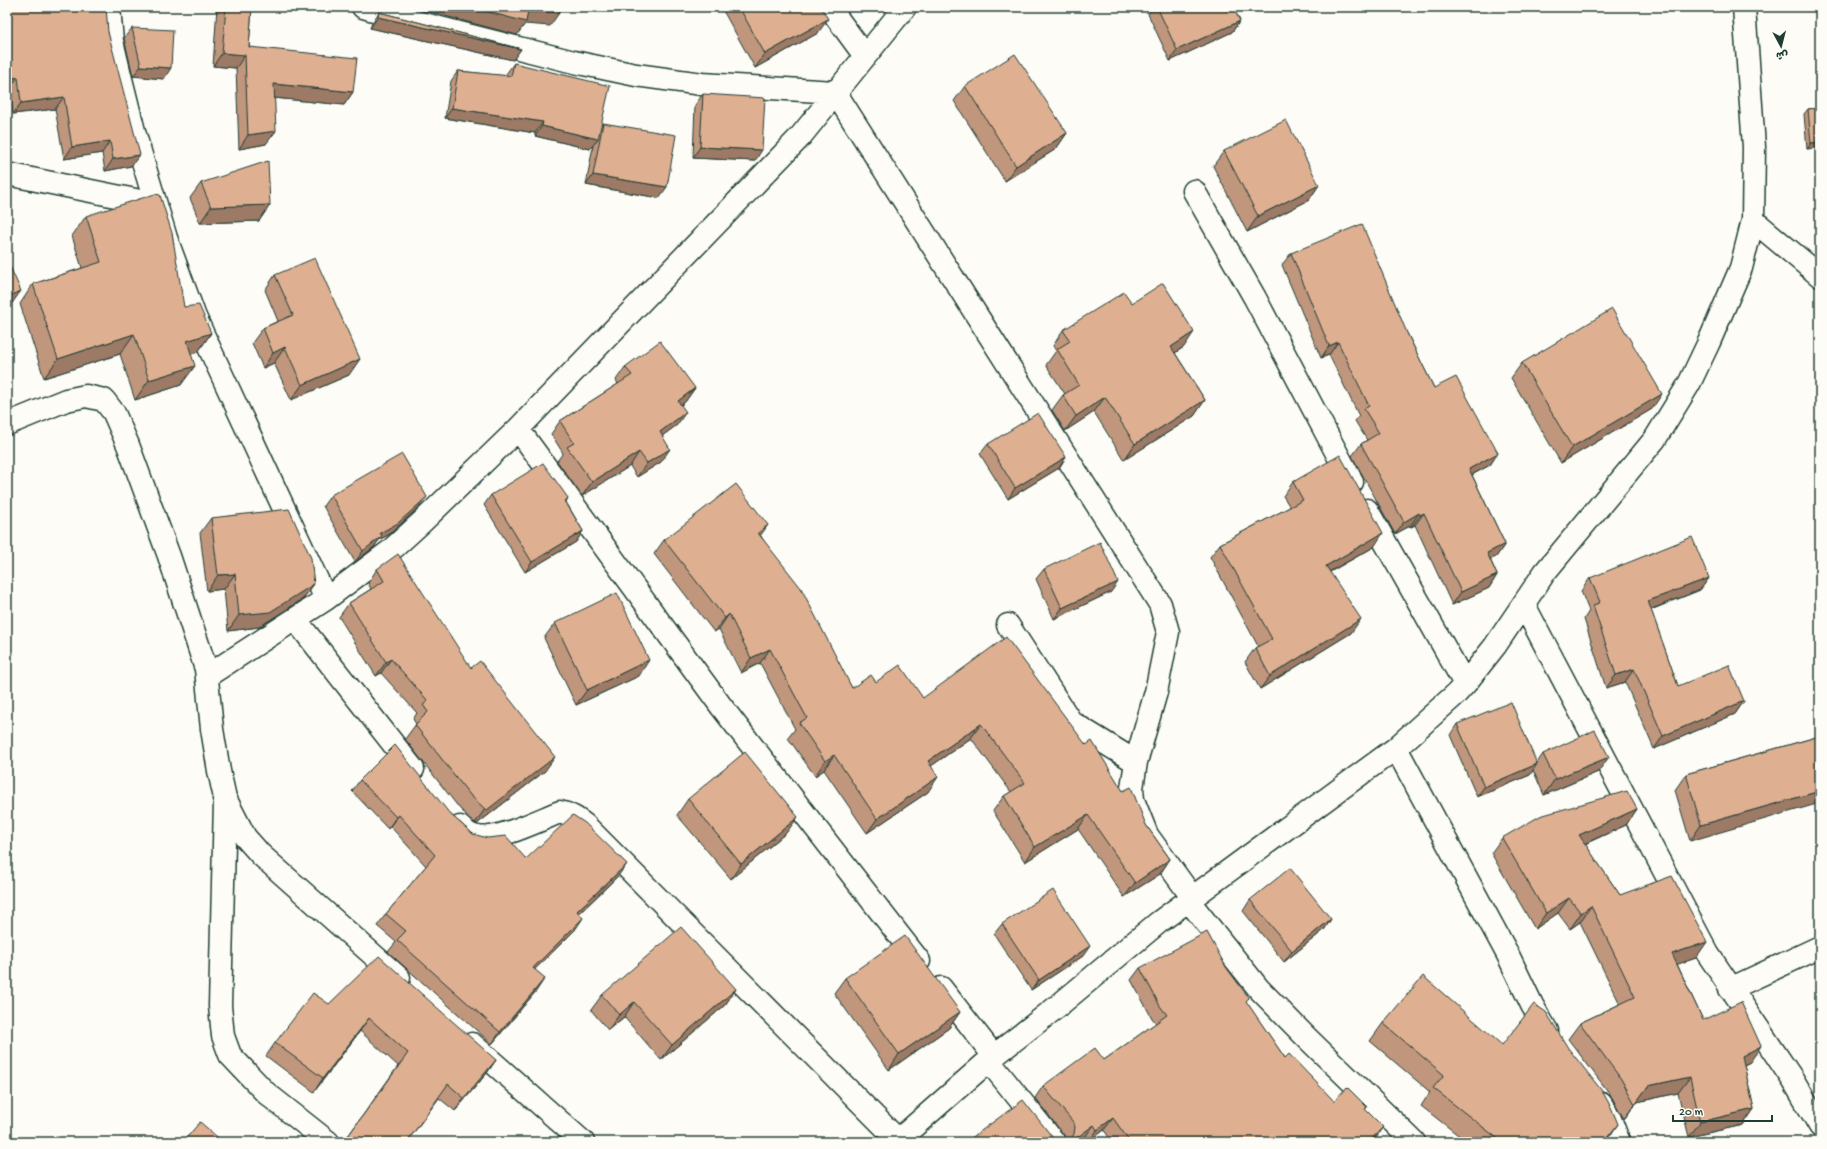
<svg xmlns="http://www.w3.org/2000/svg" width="1827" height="1149" viewBox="0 0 1827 1149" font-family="'Gochi Hand','Playpen Sans Arabic',sans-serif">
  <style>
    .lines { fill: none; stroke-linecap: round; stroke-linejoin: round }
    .minor-casing { stroke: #1f3d34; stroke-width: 25 }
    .minor { stroke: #fdfcf7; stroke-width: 22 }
    .wall { fill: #c0967d; stroke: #1f3d34 }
    .shaded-wall { fill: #9c7a66; stroke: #1f3d34 }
    .building { fill: #dfaf91; stroke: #1f3d34 }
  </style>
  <rect width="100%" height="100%" fill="#fdfcf7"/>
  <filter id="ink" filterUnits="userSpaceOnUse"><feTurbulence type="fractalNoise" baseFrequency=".025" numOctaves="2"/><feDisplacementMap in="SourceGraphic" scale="8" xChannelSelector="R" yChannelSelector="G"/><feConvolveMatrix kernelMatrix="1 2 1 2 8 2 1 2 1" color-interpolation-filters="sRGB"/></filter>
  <g filter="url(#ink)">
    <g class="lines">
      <g class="minor-casing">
        <path id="minor" d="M109,7L112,41L121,79L135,135L166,238L195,317L326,599
          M363,7L412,21L574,62L636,75L702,84L835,92L1160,604L1168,632L1156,692L1136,762L1132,788L1133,800L1147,835L1192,897
          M829,7L865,56
          M7,174L155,204
          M1194,191L1255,298L1352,482
          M1753,220L1820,276
          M7,424L66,400L86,396L104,400L114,413L128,445L169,556L206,669L212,729L219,771L225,798L245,837L261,855L399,978
          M518,429L721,706L919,961
          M1367,510L1465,684
          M1524,605L1708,954L1793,1080L1820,1126
          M295,619L413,769
          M1008,625L1071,722L1136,762
          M207,676L326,599L390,551L423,521L518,429L800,137L905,7
          M1396,748L1508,955L1532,1005L1547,1031
          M225,802L220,1006L223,1036L230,1055L266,1093L328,1142
          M460,827C465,832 471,836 478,837C498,841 541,819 560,812C570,814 577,819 585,825L898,1140
          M1188,900L1259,989L1306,1037L1414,1142
          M941,988L994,1056
          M1730,989L1820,947
          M472,1044L583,1142
          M989,1061L1054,1142
          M1601,1104L1610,1119L1619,1142
          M896,1142L994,1056L1058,1006L1159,922L1396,748L1456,694L1465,684L1495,646L1545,572L1655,439L1689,384L1709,342L1741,268L1753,220L1754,147L1744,7"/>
      </g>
      <use href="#minor" class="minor"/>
    </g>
    <path class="wall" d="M7,7L108,32L131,166L105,171L102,153L64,159L55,109L13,114L10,88L7,89Z
      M217,7H252L249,47L353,92L344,105L274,98L266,144L239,149L236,68L213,66Z
      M721,7H821L818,33L755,68Z
      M1153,7H1233L1240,21L1232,32L1170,61L1148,14Z
      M379,12L521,49L513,60L370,28L372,23Z
      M132,28L164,79L133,76L124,38Z
      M514,63L601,124L603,123L659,198L586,185L593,146L590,149L535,136V133L445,118L451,81L458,71L506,76V74Z
      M965,86L1067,133L1056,149L1005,181L954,101Z
      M703,94L755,161L693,158L695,105Z
      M1820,108V147L1807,149L1804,114L1808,109Z
      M1224,151L1319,185L1309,200L1247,232L1213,166Z
      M201,183L270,205L259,221L200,223L190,198Z
      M86,216L184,307L211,333L198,352L191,354L181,385L135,400L120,354L44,378L20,304L33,284L82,268L72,236Z
      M1291,253L1407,333L1434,388L1498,453L1490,465L1472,475L1505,544L1496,557L1490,559L1497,575L1489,588L1452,605L1415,525L1411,527L1410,526L1395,534L1352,456L1361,444L1367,440L1355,421L1359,416L1329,355L1321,358L1282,265Z
      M275,275L349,375L291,400L274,363L263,368L252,343L263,328L278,321L265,290Z
      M1132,303L1184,347L1175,353L1205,400L1194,416L1124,460L1094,412L1065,431L1052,410L1063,395L1065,394L1046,365L1056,351L1053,346L1063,330Z
      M1522,363L1652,409L1561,463L1511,378Z
      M625,367L695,388L685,402L681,405L677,425L662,436L661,462L637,477L630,466L582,496L557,461L563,453L551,434L560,421L618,384L616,380Z
      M988,444L1066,457L1059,468L1008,499L980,454Z
      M1293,482L1374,547L1330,572L1351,633L1260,689L1245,662L1255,648L1258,646L1210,557L1220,544L1290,507L1283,496Z
      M331,495L419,507L390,534L379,540L374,547L355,562L323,506Z
      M491,495L568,498L566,502L583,531L576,542L525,572L484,505Z
      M211,518L314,584L303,599L259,627L228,631L224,589L207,591L200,533Z
      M761,536L852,688L876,682L923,698L1086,745L1123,791L1146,825L1170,859L1160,874L1124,897L1078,829L1025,862L993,811L1004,796L1011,792L971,738L931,766L928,792L867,833L824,770L815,776L788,738L795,729L760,663L741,673L719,629L714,632L654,554L664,540Z
      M377,569L471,668L545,771L477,824L475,823L460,809L405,739L416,724L413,719L417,713L381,673L376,676L339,617L349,603L371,589L368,583Z
      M1044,569L1111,592L1054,619L1036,579Z
      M1590,578H1709L1700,590L1651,610L1678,686L1744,701L1735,714L1654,749L1625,682L1606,688L1584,619L1589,611L1581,591Z
      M555,623L639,676L576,705L544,638Z
      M1457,724L1537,763L1543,754L1598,772L1544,795L1533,770L1530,775L1477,797L1450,735Z
      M1820,736L1690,841L1675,790L1686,774Z
      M360,780L450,814L473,834L526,859L618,876L579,914L575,930L535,969L537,990L492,1044L388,952L396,942L377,926L386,914L426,866L390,826L388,829L352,791Z
      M688,799L787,832L731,879L677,815Z
      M1637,809L1626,825L1585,844L1620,895L1696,958L1677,964L1703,1020L1750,1062L1744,1065L1754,1109L1743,1125L1689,1137L1678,1093L1637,1102L1624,1119L1610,1094L1568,1039L1580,1023L1620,1004L1580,922L1570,929L1558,913L1535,929L1491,853L1502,838Z
      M1250,900L1331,919L1324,930L1284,962L1243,911Z
      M1002,924L1083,956L1031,990L994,934Z
      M1226,967L1246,1002L1285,1058L1334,1101L1367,1107L1365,1110L1375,1139L1372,1142H1112L1104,1130L1089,1142L1085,1137L1079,1142H966L1053,1138L1058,1141L1065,1142L1066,1141V1140L1064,1135L1035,1098L1043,1086L1104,1060L1156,1023L1152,1018L1131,980L1140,968Z
      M845,978L960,1012L949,1028L889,1070L834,993Z
      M736,989L725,1005L661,1060L624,1017L608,1030L591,1010L602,995Z
      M329,1004L496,1060L487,1073L455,1111L439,1098L407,1142L342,1140L348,1136L398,1066L360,1031L314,1092L266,1056L275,1043Z
      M1383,1023L1606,1142H1467L1421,1106L1430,1092L1370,1041Z"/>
    <path class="shaded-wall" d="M411,7H470L528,10L559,13L550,26L525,24L517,35Z
      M378,17L521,49L513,60L370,28Z
      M828,19L818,33L755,68L765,54Z
      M1240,21L1232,32L1170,61L1177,50Z
      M222,53L245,55L236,68L213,66Z
      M141,66L171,68L164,79L133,76Z
      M18,77L10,88L7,89V80L8,79Z
      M274,84L353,92L344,105L264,97Z
      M64,97L55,109L13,114L21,103Z
      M452,108L543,122L535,133L445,118Z
      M542,126L598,139L590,149L535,136Z
      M276,131L266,144L239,149L248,135Z
      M1067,133L1056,149L1005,181L1016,166Z
      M110,141L102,153L64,159L72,147Z
      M1820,142V147L1807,149L1811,143Z
      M700,147L762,150L755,161L693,158Z
      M140,155L131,166L105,171L113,159Z
      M593,175L667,187L659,198L586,185Z
      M1319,185L1309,200L1247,232L1258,216Z
      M270,205L259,221L200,223L211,207Z
      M21,291L10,306L7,307V297Z
      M1194,332L1184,347L1160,362L1171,347Z
      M211,333L198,352L173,360L187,341Z
      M134,334L120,354L44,378L58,359Z
      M1338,342L1329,355L1321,358L1329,346Z
      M285,347L274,363L263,368L273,353Z
      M360,359L349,375L291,400L302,385Z
      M195,366L181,385L135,400L149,380Z
      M695,388L685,402L668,414L678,401Z
      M1662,394L1652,409L1561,463L1572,447Z
      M1105,397L1094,412L1065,431L1076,416Z
      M1205,400L1194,416L1124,460L1135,444Z
      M686,412L677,425L650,445L660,432Z
      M670,449L661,462L637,477L647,463Z
      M639,452L630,466L582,496L592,482Z
      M1498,453L1490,465L1460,481L1469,469Z
      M1066,457L1059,468L1008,499L1015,488Z
      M427,497L419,507L390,534L379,540L374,547L355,562L363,551L380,533Z
      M1419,513L1410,526L1395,534L1404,522Z
      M1424,513L1415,525L1411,527L1420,515Z
      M768,525L758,539V533Z
      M583,531L576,542L525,572L532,562Z
      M1383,533L1374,547L1316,579L1326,566Z
      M1505,544L1496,557L1478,565L1487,553Z
      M235,574L224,589L207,591L218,575Z
      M1497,575L1489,588L1452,605L1461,592Z
      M1709,578L1700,590L1639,614L1648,601Z
      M1118,582L1111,592L1054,619L1062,608Z
      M314,584L303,599L259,627L228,631L239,615Z
      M729,614L719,629L714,632L725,618Z
      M1361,619L1351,633L1260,689L1270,676Z
      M770,649L760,663L741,673L751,658Z
      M391,659L381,673L376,676L386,662Z
      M649,660L639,676L576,705L587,690Z
      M1634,669L1625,682L1606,688L1616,675Z
      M1744,701L1735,714L1654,749L1663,736Z
      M981,724L971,738L917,776L928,761Z
      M834,755L824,770L815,776L825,761Z
      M555,757L545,771L477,824L475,823L485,809Z
      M1609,757L1598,772L1544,795L1555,779Z
      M1537,764L1530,775L1477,797L1484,787Z
      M938,777L928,792L867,833L877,819Z
      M1820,791V803L1690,841L1701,825Z
      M1637,809L1626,825L1568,851L1579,835Z
      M399,815L390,826L388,829L396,817Z
      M1088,815L1078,829L1025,862L1035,847Z
      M798,817L787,832L731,879L741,864Z
      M1170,859L1160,874L1124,897L1135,883Z
      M627,864L618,876L569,923L577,911Z
      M1569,898L1558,913L1535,929L1546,913Z
      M1591,906L1580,922L1570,929L1581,913Z
      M583,918L575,930L524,980L533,968Z
      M1331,919L1324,930L1284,962L1292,951Z
      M1707,942L1696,958L1661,970L1672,954Z
      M1090,946L1083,956L1031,990L1039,980Z
      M545,978L537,990L492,1044L500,1032Z
      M736,989L725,1005L661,1060L672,1045Z
      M634,1002L624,1017L608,1030L619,1015Z
      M960,1012L949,1028L889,1070L899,1054Z
      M369,1018L360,1031L314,1092L323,1078Z
      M1761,1046L1750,1062L1731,1071L1742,1056Z
      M496,1060L487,1073L455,1111L464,1098Z
      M1690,1077L1678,1093L1637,1102L1624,1119L1635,1104L1648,1086Z
      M1754,1109L1743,1125L1689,1137L1700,1122Z
      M1113,1118L1104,1130L1089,1142L1097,1130Z
      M1618,1124L1606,1142H1604Z
      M1094,1125L1085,1137L1079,1142H1071Z
      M1383,1127L1375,1139L1372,1142H1369Z"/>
    <path class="building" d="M7,7H106L108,32L140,155L113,159L110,141L72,147L64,97L21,103L18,77L8,79L7,74Z
      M226,7H252L249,47L357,58L353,92L274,84L276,131L248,135L245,55L222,53Z
      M470,7H560L559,13L528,10L526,22Z
      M739,7H821L828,19L765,54Z
      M1157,7H1233L1240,21L1177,50Z
      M379,12L521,49L378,17Z
      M132,28L173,30L171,68L141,66Z
      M1015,54L1067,133L1016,166L965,86Z
      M514,63L610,86L598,139L542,126L543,122L452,108L458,71L511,76Z
      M703,94L765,98L762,150L700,147Z
      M1820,108V142L1811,143L1808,109Z
      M1286,120L1319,185L1258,216L1224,151Z
      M603,123L676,135L667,187L593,175Z
      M268,161L270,205L211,207L201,183Z
      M155,194L160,195L172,233L184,307L199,305L211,333L187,341L195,366L149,380L134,334L58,359L33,284L101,262L86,216Z
      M1362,224L1407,333L1434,388L1456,377L1498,453L1469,469L1505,544L1487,553L1497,575L1461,592L1424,513L1420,515L1419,513L1404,522L1361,444L1379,433L1364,409L1369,406L1338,342L1329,346L1291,253Z
      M315,258L360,359L302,385L285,347L273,353L263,328L293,315L275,275Z
      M7,260L21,291L7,297Z
      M1163,283L1194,332L1171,347L1205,400L1135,444L1105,397L1076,416L1063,395L1079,385L1057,349L1070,341L1063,330L1124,292L1132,303Z
      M1612,309L1662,394L1572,447L1522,363Z
      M660,341L695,388L678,401L686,412L660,432L670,449L647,463L639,452L592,482L567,447L574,443L560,421L632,375L625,367Z
      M1038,413L1066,457L1015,488L988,444Z
      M402,454L427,497L398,523L380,533L382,536L363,551L331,495Z
      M1340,455L1383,533L1326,566L1361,619L1270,676L1255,648L1272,639L1220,544L1303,500L1293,482Z
      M543,463L568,498L565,501L583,531L532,562L491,495Z
      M736,484L768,525L758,533L801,588L852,688L871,675L876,682L900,665L923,698L1006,637L1086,745L1092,741L1123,791L1131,787L1146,825L1170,859L1135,883L1088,815L1035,847L1004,796L1025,783L981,724L928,761L938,777L877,819L834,755L825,761L799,723L807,718L770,649L751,658L729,614L725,618L664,540Z
      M289,509L311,558L314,584L270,612L239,615L235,574L218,575L211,518Z
      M1692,537L1709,578L1648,601L1678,686L1729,665L1744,701L1663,736L1634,669L1616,675L1593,606L1600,602L1590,578Z
      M1100,542L1118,582L1062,608L1044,569Z
      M398,554L471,668L480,661L555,757L487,810L485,809L470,795L415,725L428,712L423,705L428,701L391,659L386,662L349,603L384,581L377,569Z
      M617,593L649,660L587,690L555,623Z
      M1511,702L1537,764L1484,787L1457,724Z
      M1595,730L1609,757L1555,779L1543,754Z
      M1820,736V791L1701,825L1686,774Z
      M395,745L450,814L473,834L487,838L506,836L526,859L573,815L585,823L627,864L577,911L583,918L533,968L545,978L500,1032L397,940L406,931L386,914L435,855L399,815L396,817L360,780Z
      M745,752L798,817L741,864L688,799Z
      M1627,791L1637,809L1579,835L1620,895L1672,876L1707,942L1672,954L1703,1020L1741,1002L1761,1046L1742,1056L1754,1109L1700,1122L1690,1077L1648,1086L1635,1104L1621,1079L1580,1023L1635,997L1591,906L1581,913L1569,898L1546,913L1502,838L1540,816Z
      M1290,868L1331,919L1292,951L1250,900Z
      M1053,890L1090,946L1039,980L1002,924Z
      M681,927L736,989L672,1045L634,1002L619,1015L602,995Z
      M1207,932L1226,967L1249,998L1246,1001L1285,1058L1289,1054L1334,1101L1347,1087L1367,1107L1365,1109L1383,1127L1369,1142H1130L1113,1118L1097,1130L1094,1125L1071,1142H966L1023,1100L1053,1138L1058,1141L1065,1142L1070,1140L1074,1134L1075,1127L1073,1122L1043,1086L1095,1048L1104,1060L1167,1015L1160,1006L1140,968Z
      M905,936L960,1012L899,1054L845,978Z
      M379,956L496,1060L464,1098L448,1084L407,1142H327L330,1139L336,1141L342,1140L348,1136L408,1053L369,1018L323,1078L275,1043L313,993L329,1004Z
      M1423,976L1502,1045L1534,1004L1546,1012L1568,1048L1602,1091L1611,1107L1618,1124L1604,1142H1502L1433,1088L1444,1075L1383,1023Z
      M200,1122L223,1142H183Z"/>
  </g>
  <rect width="1827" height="1149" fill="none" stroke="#fdfcf7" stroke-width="24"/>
  <rect x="12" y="12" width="1803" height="1125" fill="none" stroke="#1f3d34" stroke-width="1.5" filter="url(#ink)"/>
  <g transform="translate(1781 46) rotate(173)" stroke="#fdfcf7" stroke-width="3" paint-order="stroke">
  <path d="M0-3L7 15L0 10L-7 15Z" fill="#1f3d34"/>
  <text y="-6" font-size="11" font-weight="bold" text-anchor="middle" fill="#1f3d34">ش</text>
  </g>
  <path d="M1673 1115v6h99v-6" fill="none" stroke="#1f3d34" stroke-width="2"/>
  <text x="1679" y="1115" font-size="12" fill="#1f3d34" stroke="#fdfcf7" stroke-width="3" paint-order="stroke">20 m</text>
</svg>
